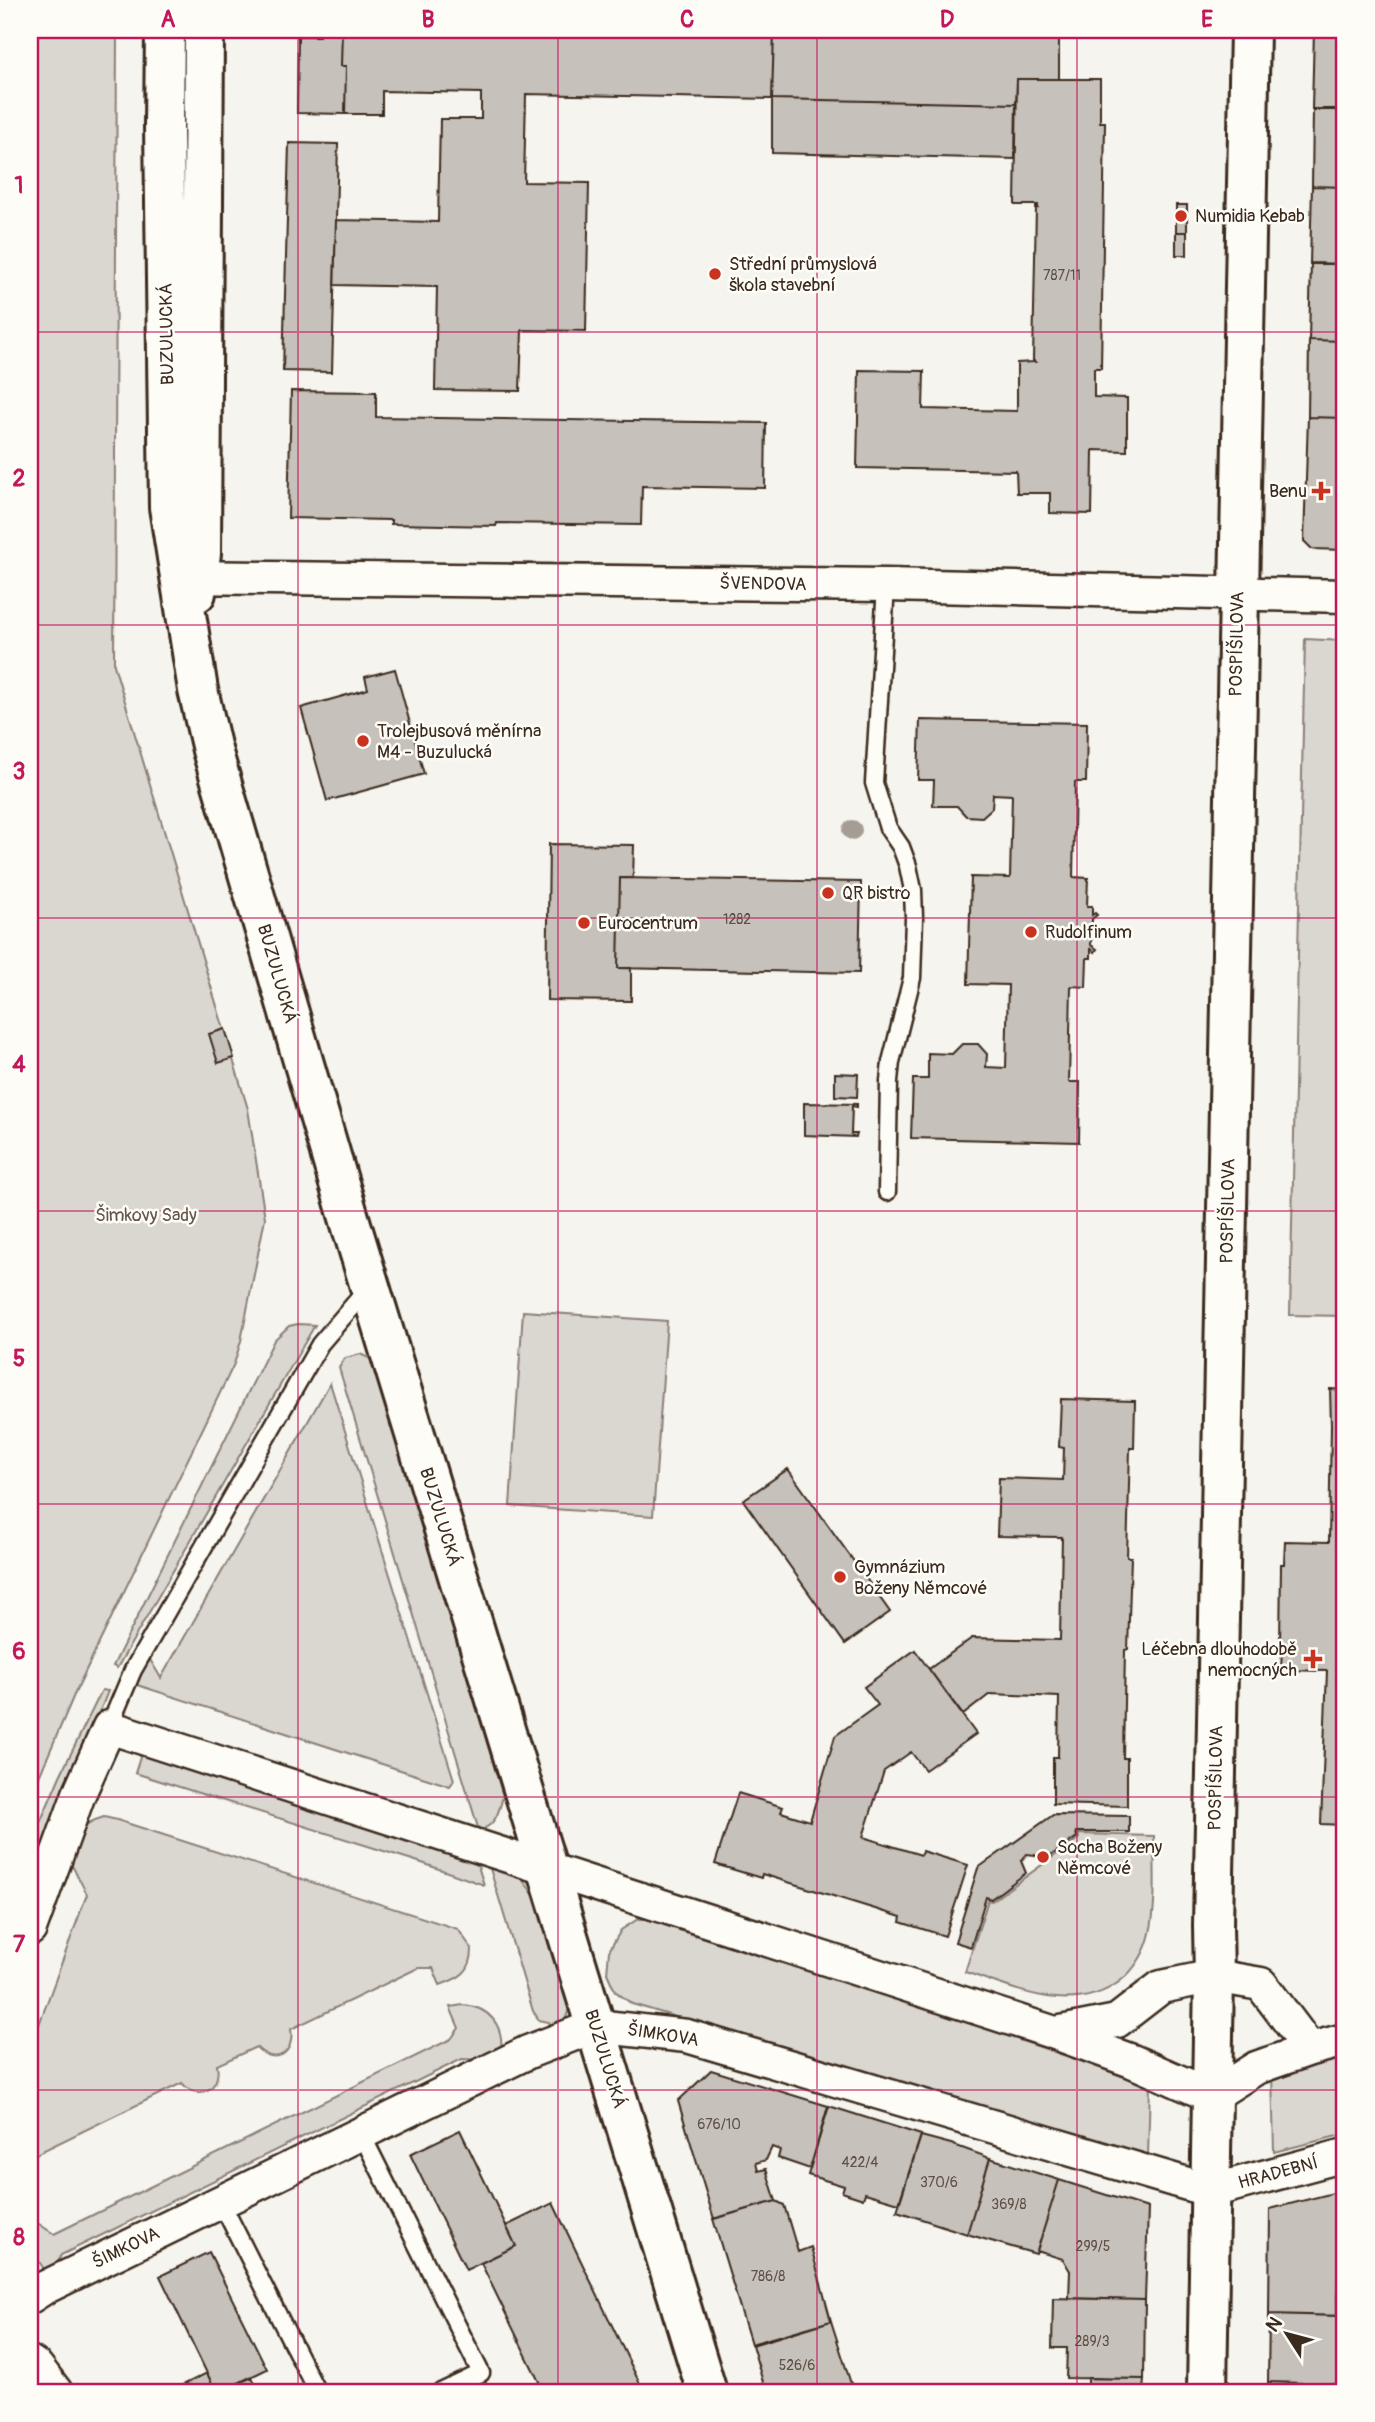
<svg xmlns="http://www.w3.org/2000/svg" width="1375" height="2422" viewBox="0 0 1375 2422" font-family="Pangolin,sans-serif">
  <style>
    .green { fill: #dad6d0; stroke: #8a8077; stroke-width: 2 }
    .building { fill: #c7c1bb; stroke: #3b2a1e; stroke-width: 2 }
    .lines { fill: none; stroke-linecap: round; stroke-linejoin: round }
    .lane-casing { stroke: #3b2a1e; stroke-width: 21 }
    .street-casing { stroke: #3b2a1e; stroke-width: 37 }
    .secondary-casing { stroke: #3b2a1e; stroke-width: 44 }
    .lane { stroke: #fdfcf7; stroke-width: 16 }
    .street { stroke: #fdfcf7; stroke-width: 32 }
    .secondary { stroke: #fdfcf7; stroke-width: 38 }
    .tree { fill: #a59d94 }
    .grid { fill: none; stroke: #c2185b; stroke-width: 2; stroke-opacity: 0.55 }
    .poi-dot { fill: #c8321e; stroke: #fdfcf7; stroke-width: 2.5 }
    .labels { text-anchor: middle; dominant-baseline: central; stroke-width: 5; stroke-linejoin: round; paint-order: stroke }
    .number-label { font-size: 14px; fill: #5e5045 }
    .poi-label { font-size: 18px; fill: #3b2a1e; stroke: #fdfcf7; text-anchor: start }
    .street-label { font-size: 18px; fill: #3b2a1e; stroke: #fdfcf7 }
    .park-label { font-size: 18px; fill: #63554a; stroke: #fdfcf7 }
    .neatline { fill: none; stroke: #c2185b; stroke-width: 2.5 }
    .grid-label { font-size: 23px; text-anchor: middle; font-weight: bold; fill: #c2185b }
  </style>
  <rect width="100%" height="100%" fill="#f5f4ee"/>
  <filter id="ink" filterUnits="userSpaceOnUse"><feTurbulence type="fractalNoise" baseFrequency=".0143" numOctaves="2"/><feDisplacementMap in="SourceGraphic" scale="14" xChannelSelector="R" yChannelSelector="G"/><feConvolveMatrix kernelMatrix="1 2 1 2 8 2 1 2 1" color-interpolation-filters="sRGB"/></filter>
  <g filter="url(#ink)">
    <path class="green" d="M30,30H117L114,665L248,1109L265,1218L241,1341L234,1364L74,1695L30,1798Z
      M1305,639L1345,641V1316L1290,1315Z
      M523,1311L667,1321L653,1516L510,1506Z
      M298,1324L315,1325L117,1668L113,1666L274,1340L289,1326Z
      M360,1354L369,1358L374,1364L503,1796C499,1812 496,1825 479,1831L339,1368L345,1358Z
      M330,1383L454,1780L450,1786L134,1684L149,1658L161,1678Z
      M102,1690L108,1691L30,1886V1846L60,1776Z
      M142,1751L475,1857L484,1885L422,1863L135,1773Z
      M104,1817L117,1820L458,1929L472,1949C472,1972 460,1978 440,1985L433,1968H418L291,2029C295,2055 274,2066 256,2047L217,2065C222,2089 198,2102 182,2083L30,2157V2049L87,1894L68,1858C77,1833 77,1825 104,1817Z
      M1078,1834L1154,1836C1154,1867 1157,1902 1150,1933C1146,1952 1134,1971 1119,1982C1071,2017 1014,1988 965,1972L988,1900L992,1901L1079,1838Z
      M488,1862C512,1871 521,1874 535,1897L570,2005L565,2021L552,2030L549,2022L539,2020L533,2011Z
      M638,1919H661L1150,2084L1148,2156L632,2004L615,1991L607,1973L609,1951L621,1930Z
      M463,2005C489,2007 504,2025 501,2051L486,2060L462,2059L61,2255L54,2272L47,2274L30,2247V2218L54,2234L451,2039L459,2028L450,2007Z
      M1345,2055V2134L1274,2152L1272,2072Z"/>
    <path class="building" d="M319,30H342L341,66H346L345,114L297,113L298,36H319Z
      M342,30H651L774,33L772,99L526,94L524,182L589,183L586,331L522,330L520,391L435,390L437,287L334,285L336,220L438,222L440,119H481V93L382,91V114H345L346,66H341Z
      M774,30H1059V79H1017L1016,104L772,99Z
      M1314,30H1345V109H1312Z
      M1017,79H1100V122H1105L1101,368H1094V397L1127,398V451L1093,450L1092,514L1050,513V493H1017L1016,471L857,468L859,370L924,371L923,409L1017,411V363L1035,362L1033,360L1036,207L1038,208V205H1015Z
      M772,99L1016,104L1015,159L772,153Z
      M1313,110H1345V187L1312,186Z
      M289,143L338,144L332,372L283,371Z
      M1312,186L1345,187V264H1310Z
      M1176,205H1187V232H1176Z
      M1176,232H1187V255H1176Z
      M1311,263L1345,264V341L1309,340Z
      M1309,340L1345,341V418L1308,417Z
      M291,391L376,392V417L766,423L765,488L642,486L641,525L497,523L496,526L391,524V520L288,518Z
      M1308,417L1345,418V550L1312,549L1304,541Z
      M395,669L424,774L327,801L301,708L368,689L365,677Z
      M920,720L1087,723L1086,782H1075L1073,877L1088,878L1087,906H1092V915L1095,913L1097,915L1092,919L1091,945L1097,949L1095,952L1091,949V958H1087L1086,987L1071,986L1069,1082H1080L1079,1142L911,1138L913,1079H928V1053L952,1054L962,1044H978L987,1054L986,1067L1006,1068L1008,985L968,984L971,877L1010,878L1012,795L993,794L992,808L982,817L966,816L957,806H933L934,780H918Z
      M549,844L634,845L633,878H620L618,968H631V1001L547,1000Z
      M620,878L861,882L859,973L618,968Z
      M225,1029L234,1058L218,1063L209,1034Z
      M835,1073L858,1074L857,1097L835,1096Z
      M804,1103L857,1104V1107L852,1106L851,1134H857L856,1137L804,1135Z
      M1330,1389L1345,1390V1825L1321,1824L1327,1671L1281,1670L1282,1647H1280L1281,1564H1284L1285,1541L1329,1542L1331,1426Z
      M1061,1399L1135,1401L1134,1448H1130L1127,1557H1131L1128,1649L1125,1650L1123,1758H1127V1806L1053,1804V1757H1058L1059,1697L990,1694L963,1715L929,1669L972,1638L1060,1640L1062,1537L997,1536L999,1478L1063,1480L1064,1448L1059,1447Z
      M788,1469L890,1612L845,1644L743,1500Z
      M915,1650L976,1734L925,1770L911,1752L884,1771L863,1837L921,1855L922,1851L968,1865L945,1936L900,1922L901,1917L762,1874L761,1878L715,1864L738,1793L783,1807L781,1812L810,1821L835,1736L878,1705L864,1687Z
      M1053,1815L1129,1816V1832H1076L1077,1837L1042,1862L1035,1855L1027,1854L1021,1861L1026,1873L991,1899L986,1897L971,1947L955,1942L978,1868Z
      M711,2070L828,2106L810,2169L778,2158L780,2150L772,2147L766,2160L756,2163L758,2171L766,2169L776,2201L714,2219L678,2101Z
      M829,2106L921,2135L899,2203L865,2193L863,2199L842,2192L844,2186L808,2175Z
      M460,2130L516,2246L466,2270L410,2154Z
      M921,2136L951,2144L990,2158L967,2234L897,2211Z
      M990,2158L1059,2180L1036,2254L967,2234Z
      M1059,2180L1148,2208L1145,2300L1069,2298L1070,2271L1063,2259L1037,2251Z
      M1345,2190V2282L1338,2277L1337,2316L1269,2314L1270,2209Z
      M776,2201L784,2205L798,2252L811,2247L831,2321L751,2344L713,2219Z
      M553,2203L644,2392H544L481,2263L516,2246L506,2226Z
      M209,2252L267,2369L220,2392H216L160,2276Z
      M1053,2298L1145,2300L1144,2379L1066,2378L1067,2348H1052Z
      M1269,2314L1345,2316V2385L1268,2382Z
      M831,2321L852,2387L833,2392H766L752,2345Z
      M207,2373L216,2392H169Z
      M252,2377L259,2392H220Z
      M1088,2378L1144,2379L1143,2392H1088Z
      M1268,2382L1336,2384V2392H1267Z"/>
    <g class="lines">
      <g class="lane-casing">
        <path id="lane" d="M886,585L874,783L888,828L901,847L908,866L913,890L914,918L912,978L891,1062L889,1081L887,1192
          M109,1727L133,1670L320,1344L368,1288
          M361,2133L481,2373L441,2392
          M221,2202L317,2392"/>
      </g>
      <g class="street-casing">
        <path id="street" d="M180,577L886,585L1345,596
          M30,1929L79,1794L109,1727L1055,2033L1132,2061L1212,2096L1256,2068L1310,2049L1345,2040
          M1056,2033L1117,2021L1161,1987L1214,1976L1261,1984L1310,2049
          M30,2297L44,2288L528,2052L595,2026L687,2036L1211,2191L1345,2155
          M30,2362L37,2367L56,2392"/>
      </g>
      <g class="secondary-casing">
        <path id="secondary" d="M165,30L164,125L169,507L198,690L212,750L350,1221L707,2392
          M196,593L201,553L204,30
          M1207,2392L1214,1976L1213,1926L1250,30"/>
      </g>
      <use href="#lane" class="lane"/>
      <use href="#street" class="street"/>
      <use href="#secondary" class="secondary"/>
    </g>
    <circle class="tree" cx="852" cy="830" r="10"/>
  </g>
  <path class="grid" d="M298,30V2392M558,30V2392M817,30V2392M1077,30V2392M30,332H1345M30,625H1345M30,918H1345M30,1211H1345M30,1504H1345M30,1797H1345M30,2090H1345"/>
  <g class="poi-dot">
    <circle cx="1181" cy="216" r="7"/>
    <circle cx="715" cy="274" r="7"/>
    <path d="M1317.5 480.5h7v7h7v7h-7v7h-7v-7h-7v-7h7z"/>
    <circle cx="363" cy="741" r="7"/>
    <circle cx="828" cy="893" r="7"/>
    <circle cx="584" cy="923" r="7"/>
    <circle cx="1031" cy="932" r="7"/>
    <circle cx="840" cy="1577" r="7"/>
    <path d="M1309.5 1648.5h7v7h7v7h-7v7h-7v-7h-7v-7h7z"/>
    <circle cx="1043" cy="1857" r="7"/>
  </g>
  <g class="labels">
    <g class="number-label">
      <text x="1062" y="275">787/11</text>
      <text x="737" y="919">1282</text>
      <text x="719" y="2124">676/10</text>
      <text x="860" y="2162">422/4</text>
      <text x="939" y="2182">370/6</text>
      <text x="1009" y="2204">369/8</text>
      <text x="1093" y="2246">299/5</text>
      <text x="768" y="2276">786/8</text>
      <text x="1092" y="2341">289/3</text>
      <text x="797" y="2365">526/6</text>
    </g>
    <g class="poi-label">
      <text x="1195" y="216">Numidia Kebab</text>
      <text x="729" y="264">Střední průmyslová<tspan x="729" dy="21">škola stavební</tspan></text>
      <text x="1307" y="491" text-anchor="end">Benu</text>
      <text x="377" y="731">Trolejbusová měnírna<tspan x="377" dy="21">M4 - Buzulucká</tspan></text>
      <text x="842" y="893">QR bistro</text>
      <text x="598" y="923">Eurocentrum</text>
      <text x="1045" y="932">Rudolfinum</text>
      <text x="854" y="1567">Gymnázium<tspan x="854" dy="21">Boženy Němcové</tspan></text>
      <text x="1297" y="1649" text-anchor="end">Léčebna dlouhodobě<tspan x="1297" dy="21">nemocných</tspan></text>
      <text x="1057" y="1847">Socha Boženy<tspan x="1057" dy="21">Němcové</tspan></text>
    </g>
    <g class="street-label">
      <text transform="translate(167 334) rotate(-91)">BUZULUCKÁ</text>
      <text transform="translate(763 584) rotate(1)">ŠVENDOVA</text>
      <text transform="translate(1237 644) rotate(-89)">POSPÍŠILOVA</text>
      <text transform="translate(277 974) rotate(74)">BUZULUCKÁ</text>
      <text transform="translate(1228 1211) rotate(-89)">POSPÍŠILOVA</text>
      <text transform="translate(440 1517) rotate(73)">BUZULUCKÁ</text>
      <text transform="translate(1216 1778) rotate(-89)">POSPÍŠILOVA</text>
      <text transform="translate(663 2035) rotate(9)">ŠIMKOVA</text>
      <text transform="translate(605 2059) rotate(73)">BUZULUCKÁ</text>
      <text transform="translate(1278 2173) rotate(-15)">HRADEBNÍ</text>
      <text transform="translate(126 2248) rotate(-26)">ŠIMKOVA</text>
    </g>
    <g class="park-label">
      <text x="146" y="1215">Šimkovy Sady</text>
    </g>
  </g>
  <rect width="1375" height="2422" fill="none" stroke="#fdfcf7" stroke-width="77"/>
  <g transform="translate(1287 2334) rotate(306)" stroke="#fdfcf7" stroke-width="5" paint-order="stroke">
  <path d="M0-5L12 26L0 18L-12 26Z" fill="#3b2a1e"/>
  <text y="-10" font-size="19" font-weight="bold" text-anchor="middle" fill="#3b2a1e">N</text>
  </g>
  <rect x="38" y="38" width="1298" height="2346" class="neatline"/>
  <g class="grid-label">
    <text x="168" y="27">A</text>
    <text x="428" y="27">B</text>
    <text x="687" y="27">C</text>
    <text x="947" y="27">D</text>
    <text x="1207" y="27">E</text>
    <text x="19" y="193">1</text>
    <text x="19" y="486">2</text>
    <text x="19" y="779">3</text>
    <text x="19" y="1072">4</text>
    <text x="19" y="1366">5</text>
    <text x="19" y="1659">6</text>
    <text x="19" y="1952">7</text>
    <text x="19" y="2245">8</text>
  </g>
</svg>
